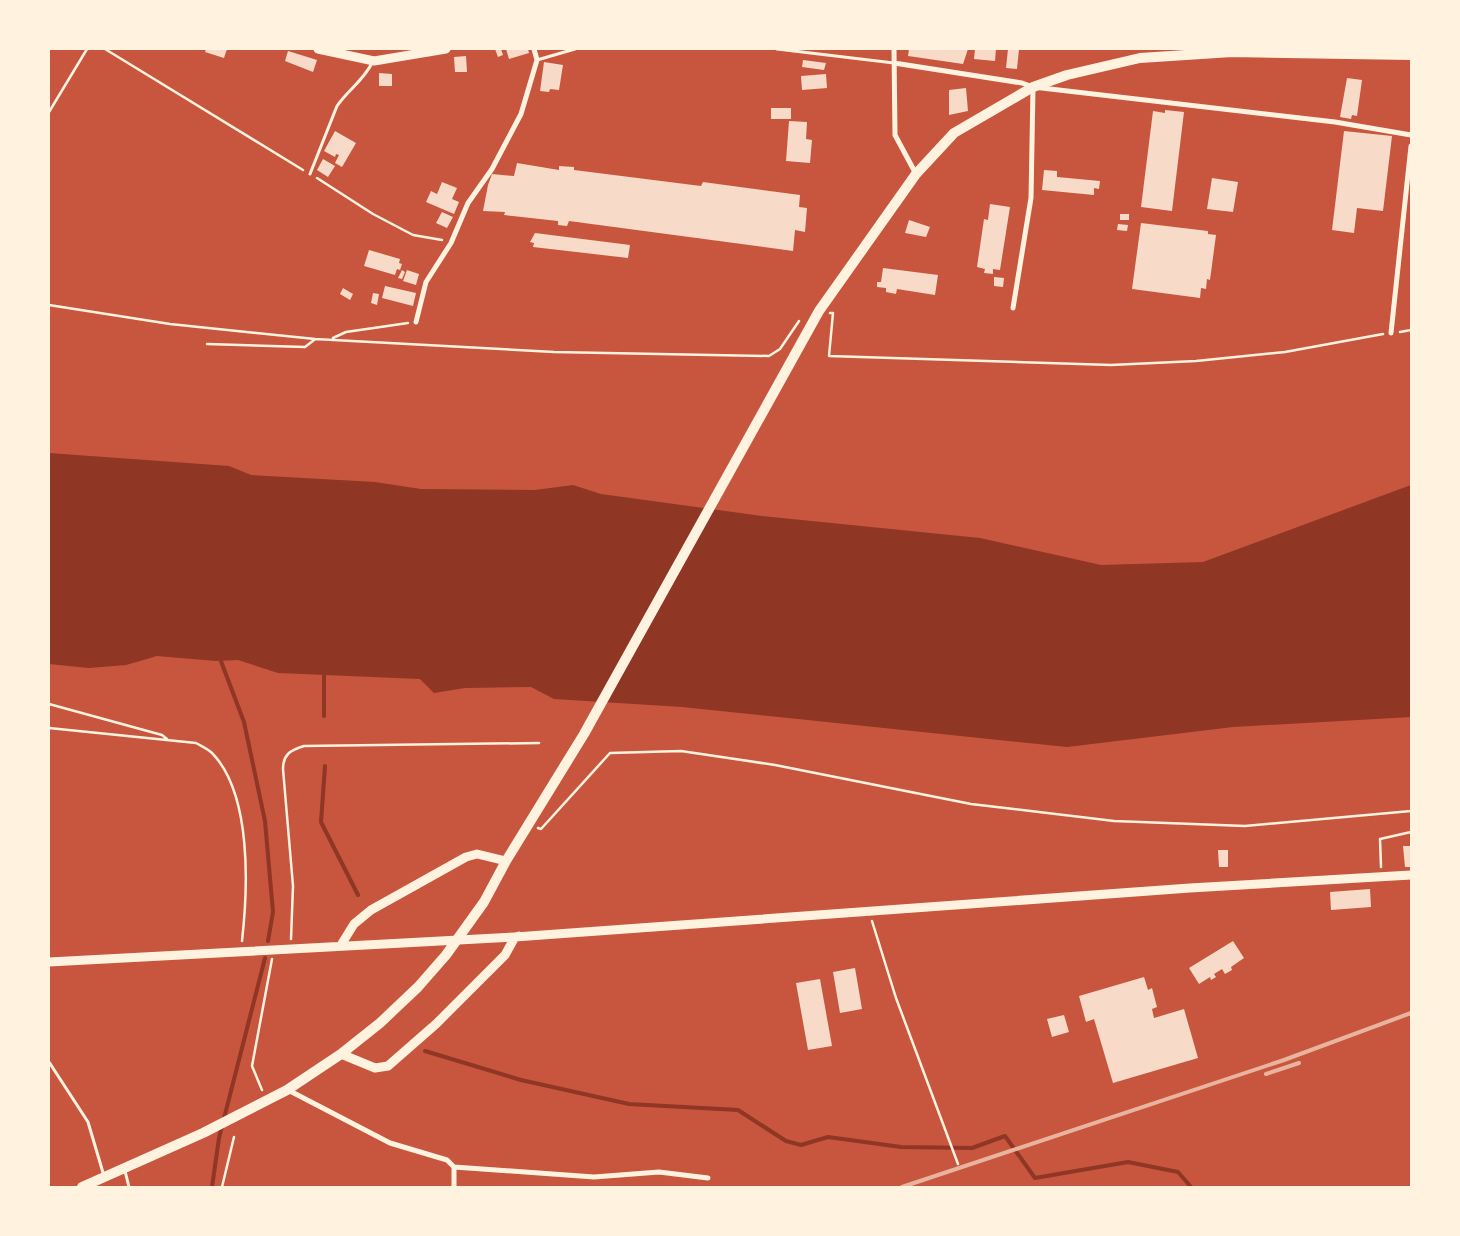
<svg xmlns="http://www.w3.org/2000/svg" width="1460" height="1236" viewBox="0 0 1460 1236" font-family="'Fira Sans Condensed',sans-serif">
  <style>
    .water { fill: #8f3625 }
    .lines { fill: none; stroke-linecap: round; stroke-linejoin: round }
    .stream { stroke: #8f3625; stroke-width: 4 }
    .building { fill: #f7dbc8 }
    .path { stroke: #fff3e0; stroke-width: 2.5 }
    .service { stroke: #fff3e0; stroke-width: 3 }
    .minor { stroke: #fff3e0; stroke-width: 5 }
    .secondary { stroke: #fff3e0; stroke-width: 9 }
    .trunk { stroke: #fff3e0; stroke-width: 10 }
    .rail { stroke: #e9b49f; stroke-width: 4 }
  </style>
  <rect width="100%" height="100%" fill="#c8553d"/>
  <path class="water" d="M49,453L229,466L251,475L375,482L421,489L535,490L573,485L601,494L762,516L980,538L1101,565L1203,562L1411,485V717L1233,727L1067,747L682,707L554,699L531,687L465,688L434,693L420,679L278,673L238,660L216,661L157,656L126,665L89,668L49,664Z"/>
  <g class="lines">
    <path class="stream" d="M219,656L244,722L265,821L273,912L268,941
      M324,671V716
      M325,766L321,822L358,895
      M425,1051L521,1080L629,1104L738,1110L786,1141L801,1145L828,1137L901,1147L972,1148L1005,1136L1035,1178L1128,1162L1178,1172L1191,1187
      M212,1187L219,1138L265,958"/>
  </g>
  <path class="building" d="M206,49H227L224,58L205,52Z
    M495,49H501L503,55L498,57Z
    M506,49H528L529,53L509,59Z
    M909,49H968L963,64L908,56Z
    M975,49H996L995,61L974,59Z
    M1008,49H1019L1017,69L1006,68Z
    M288,51L317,60L313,72L285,61Z
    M466,56L467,72H455L454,57Z
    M803,60L826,63L824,70L802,67Z
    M544,62L563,65L559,90L550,89L549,92L540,91Z
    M379,73L392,74V86H379Z
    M826,74L827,88L802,90L801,76Z
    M1347,78L1362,80L1357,116L1352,115L1351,119L1340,117Z
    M966,88L968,111L949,115V90Z
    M771,108H791V119H771Z
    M1165,110L1184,112L1172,211L1141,207L1153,111L1165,113Z
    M789,121L807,122L806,139L812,140L810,163L786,161Z
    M335,131L356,143L342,167L335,163L339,155L336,154L335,157L324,151Z
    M1344,131L1392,136L1383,211L1357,208L1354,233L1332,230Z
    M323,159L335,166L328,177L317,170Z
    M517,163L559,170V166L574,167V170L701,186L703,182L800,195L799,207L807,208L805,232L795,230L793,251L569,221L567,226L558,225V221L504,215L505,212L483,211L488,185L492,174L514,176Z
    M1044,170L1057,171V177L1100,181L1099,189L1094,188V195L1042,190Z
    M1212,178L1238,182L1233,212L1207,209Z
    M442,182L457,188L452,199L459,202L454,214L426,202L431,191L437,194Z
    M990,204L1010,207L1000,270L993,269V274L984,273L985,269L977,267L984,219L988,220Z
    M442,212L453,217L447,228L436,223Z
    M1120,214H1129V220H1120Z
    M909,220L930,227L926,237L905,233Z
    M1141,223L1208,231V234L1216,235L1210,280L1207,279L1206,289L1201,288L1200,298L1132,289Z
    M1118,224L1128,225L1127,231L1117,230Z
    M535,233L630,245L628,258L533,247L534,243L530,242Z
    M369,250L400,259L399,263L402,264L400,270L397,269L395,275L364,266Z
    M883,268L938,275L935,295L897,289L896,294L886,292V288L877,287V282H881Z
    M402,270L405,272L402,279L398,278Z
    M407,270L419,274L416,285L403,281Z
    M994,277L1004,278L1003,287L994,286Z
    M385,286L416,293L413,306L382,298Z
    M343,288L353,294L350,300L340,294Z
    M373,293L379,294L377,305L371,303Z
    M1403,846H1411V867H1405Z
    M1218,850H1228V867H1219Z
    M1370,889L1371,907L1331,910L1330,892Z
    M1233,941L1244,958L1231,967L1232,970L1225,974L1222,969L1214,974L1216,977L1211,980L1210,977L1199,984L1189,968Z
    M855,968L862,1009L840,1013L833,972Z
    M1144,977L1148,990L1152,988L1157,1007L1152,1009L1154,1018L1184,1009L1198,1058L1113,1083L1094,1019L1086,1022L1079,996Z
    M820,979L832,1046L808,1050L796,983Z
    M1064,1015L1069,1032L1052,1037L1047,1019Z"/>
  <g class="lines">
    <path class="path" d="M105,49L303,170
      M49,112L87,49
      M317,178L373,214L413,235L442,240
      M49,305L170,324L315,339L554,352L769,356L780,349L799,321
      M830,313H833L829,356L1111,365L1196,361L1285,352L1383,334
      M1400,332L1411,330
      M333,338L346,332L408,323
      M207,344L305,347L314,340
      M49,704L162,735L167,739
      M49,728L196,743C201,746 208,749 212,753C252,794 248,888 242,941
      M538,828L541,829L610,753L681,751L775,765L971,804L1114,821L1245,826L1411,811
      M1381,867L1380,839L1411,832
      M872,921L896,998L958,1164
      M291,939L293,886L283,769C283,755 290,750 304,746L539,743
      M262,1090L252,1066L272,959
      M222,1187L234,1137"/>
    <path class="service" d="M777,49L894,63
      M537,60L575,49
      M310,174L337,106C348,90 363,81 372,63
      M49,1062L88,1122L104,1176
      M125,1171L129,1187"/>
    <path class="minor" d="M894,49L895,135L916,174
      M894,63L1022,83L1033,87L1335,122L1411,135
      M1013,308L1031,198L1033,88
      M416,322L426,282L451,243L468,203L492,169L521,114L537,60L534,49
      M1391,333L1411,146
      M288,1090L390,1143L447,1160L454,1167V1187
      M454,1167L594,1177L659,1172L708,1178"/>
    <path class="secondary" d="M318,49L374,61L446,49
      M341,945L354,924L371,910L466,857L477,854L506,861
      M49,962L515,937L1190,888L1411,875
      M341,1054L375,1068L388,1066L436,1024L505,955L515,937L519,936"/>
    <path class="trunk" d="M82,1187L203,1133L287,1090L341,1054L380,1023L418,987L446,955L484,902L506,861L584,734L819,311L916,174L954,133L1033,87L1067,75L1140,58L1232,52L1411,55"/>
    <path class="rail" d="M1266,1074L1299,1063
      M902,1187L1284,1060L1411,1013"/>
  </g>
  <rect width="1460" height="1236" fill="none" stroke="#fff3e0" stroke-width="100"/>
</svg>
